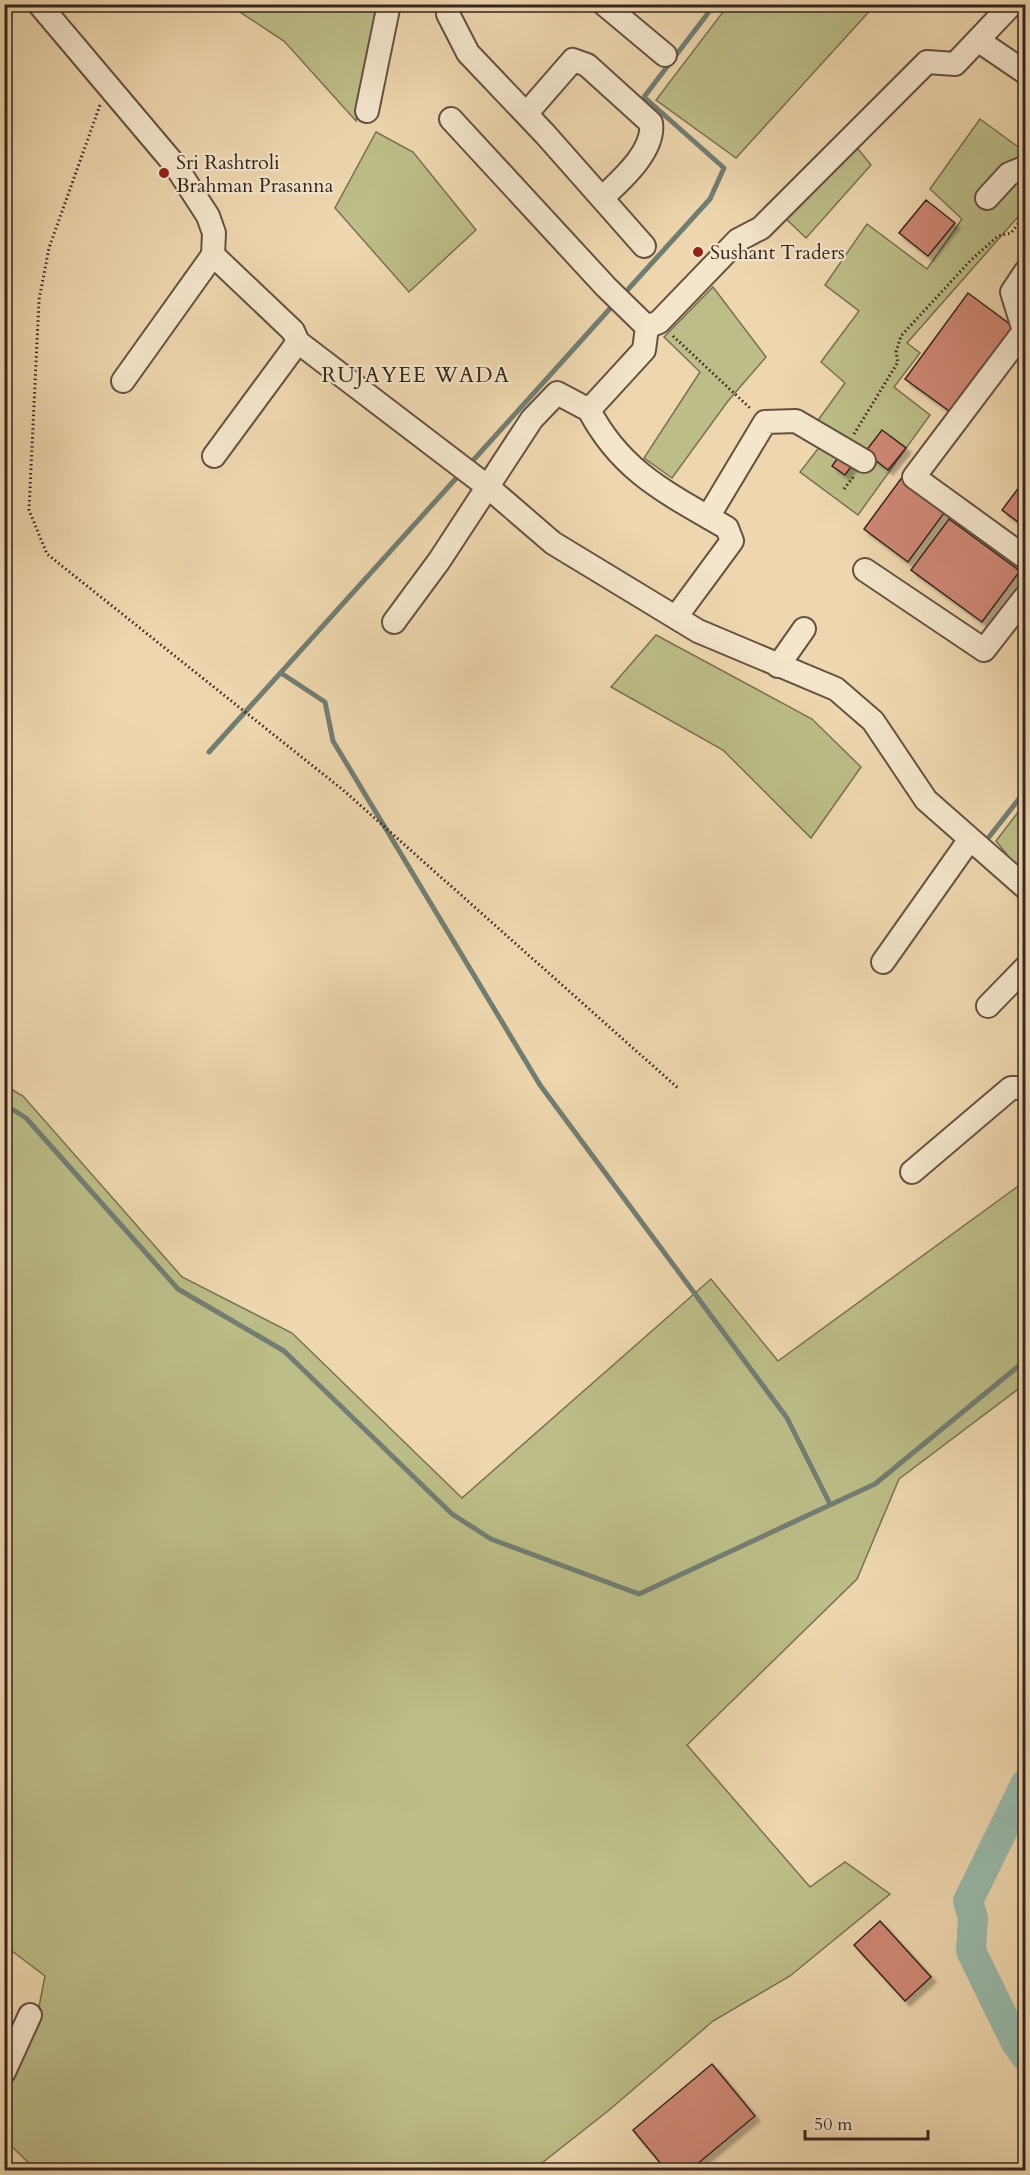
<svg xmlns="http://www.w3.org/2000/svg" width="1030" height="2175" viewBox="0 0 1030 2175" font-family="Cardo,serif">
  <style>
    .green { fill: #bcbd88; stroke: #7a7052; stroke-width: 1.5 }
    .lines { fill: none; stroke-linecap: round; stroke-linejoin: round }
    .stream { stroke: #727e73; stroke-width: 5 }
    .river { stroke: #99baac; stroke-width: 30 }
    .building { fill: #cf8874; stroke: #37241d; stroke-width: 1.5; filter: url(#shadow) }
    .minor-casing { stroke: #655142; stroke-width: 26 }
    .path { stroke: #37241d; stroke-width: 3; stroke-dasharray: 1.5 3; stroke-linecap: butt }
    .minor { stroke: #f4e5cb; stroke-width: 22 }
    .poi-dot { fill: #8f2418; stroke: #f4e5cb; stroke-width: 2 }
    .labels { text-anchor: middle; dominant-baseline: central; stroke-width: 4.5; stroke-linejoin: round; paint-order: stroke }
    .poi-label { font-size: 20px; fill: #37241d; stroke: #f4e5cb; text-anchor: start }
    .neighbourhood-label { font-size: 21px; letter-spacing: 1.5px; fill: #37241d; stroke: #f4e5cb }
  </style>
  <defs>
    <filter id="shadow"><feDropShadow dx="5" dy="5" stdDeviation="1.5" flood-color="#0004"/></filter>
  </defs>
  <rect width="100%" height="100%" fill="#eed7af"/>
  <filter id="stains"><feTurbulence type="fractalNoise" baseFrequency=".00333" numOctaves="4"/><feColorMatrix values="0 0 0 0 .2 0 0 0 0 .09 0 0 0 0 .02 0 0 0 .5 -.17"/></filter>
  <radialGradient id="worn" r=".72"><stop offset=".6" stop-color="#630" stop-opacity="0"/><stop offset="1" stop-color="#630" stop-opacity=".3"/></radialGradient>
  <path class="green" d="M382,4L356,121L284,41L229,5Z
    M729,4L875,5L736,158L656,100Z
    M980,119L1025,152V209L907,343L920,353L894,387L930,415L858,515L800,472L824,441L811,430L845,383L821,362L859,311L825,285L867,224L927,269L962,219L930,189Z
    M376,132L413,152L476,230L409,292L335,208Z
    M855,145L871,165L806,238L783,216Z
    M713,287L766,357L728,401L672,478L644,458L700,372L664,337Z
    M656,635L812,719L861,767L811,838L723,750L611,687Z
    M1025,803V877L996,841Z
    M4,1085L23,1096L182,1277L292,1333L462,1498L711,1279L778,1361L1017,1187L1025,1196V1384L899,1479L857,1579L687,1745L810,1887L845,1862L890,1894L790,1976L713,2021L608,2111L533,2170H36L5,2140V2094L34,2032L45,1976L4,1945Z"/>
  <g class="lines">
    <path class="stream" d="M622,296L710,199L724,168L644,97L715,4
      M469,465L615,303
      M281,673L325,702L333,741L540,1085L787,1418L830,1504
      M209,752L460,474
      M989,837L1026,790
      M4,1104L26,1118L178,1289L284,1351L452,1514L491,1539L639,1594L875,1484L1026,1360"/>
    <path class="river" d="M1026,1783L968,1901L973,1918L971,1951L1015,2041L1026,2057"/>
  </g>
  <path class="building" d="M926,200L955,223L928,256L899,233Z
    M968,293L1019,331L956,416L905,379Z
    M882,430L906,448L888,470L865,452Z
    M840,455L853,464L845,475L832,466Z
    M903,476L947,509L908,562L864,529Z
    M1026,478V528L1002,510Z
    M949,519L1020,571L982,622L911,570Z
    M880,1921L931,1977L905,2001L854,1945Z
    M712,2064L755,2116L690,2170H666L633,2130Z"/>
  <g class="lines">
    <g class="minor-casing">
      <path id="minor" d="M39,4L175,165L208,216L214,233L213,255L293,331L298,342L488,487L553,543L698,631L836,689L873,721L926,800L1026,888
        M447,4L448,14L468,53L545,134L644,246
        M604,4L665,55
        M979,41L1026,73
        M367,111L389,4
        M526,114L573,60L587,65L651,123C655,151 621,180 602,198
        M451,119L606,287L647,327
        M987,198L1009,174L1026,167
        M1026,271L1012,292L1024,331L914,477L1026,558
        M647,327L659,322L738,240L761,228L927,62L955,64L1012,4
        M647,327L644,350L589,410C622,473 669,494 727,528L732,541L676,617
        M123,381L213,255
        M214,456L298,342
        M708,517L765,422L796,421L864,461
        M865,570L984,650L1026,596
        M394,622L439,561L532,419L557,393L589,410
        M778,666L804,629
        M883,962L970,839
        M988,1006L1026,967
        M912,1172L1011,1088H1026
        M4,2072L30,2015"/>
    </g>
    <path class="path" d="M100,105L49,248L39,300L29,510L47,554L343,790L679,1089
      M673,336L751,409
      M854,434L898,362L896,352L901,336L970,261L998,236L1011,233L1026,214
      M844,489L854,476"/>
    <use href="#minor" class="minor"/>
  </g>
  <g class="poi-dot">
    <circle cx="164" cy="173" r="6"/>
    <circle cx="698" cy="252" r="6"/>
  </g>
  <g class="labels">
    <g class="poi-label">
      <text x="176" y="162">Sri Rashtroli<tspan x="176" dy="23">Brahman Prasanna</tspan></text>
      <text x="710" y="252">Sushant Traders</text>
    </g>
    <g class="neighbourhood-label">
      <text x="416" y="375">RUJAYEE WADA</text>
    </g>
  </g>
  <rect width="1030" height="2175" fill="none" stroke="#eed7af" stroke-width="24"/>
  <rect x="6" y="6" width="1018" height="2163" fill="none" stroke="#37241d" stroke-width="3"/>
  <rect x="12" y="12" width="1006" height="2151" fill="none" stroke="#37241d" stroke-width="1.5"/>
  <path d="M805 2130v9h123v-9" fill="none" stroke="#37241d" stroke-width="3"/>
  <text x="814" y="2130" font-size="18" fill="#37241d" stroke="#f4e5cb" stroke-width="4.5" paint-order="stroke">50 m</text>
  <rect width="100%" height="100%" filter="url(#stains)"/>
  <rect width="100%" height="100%" fill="url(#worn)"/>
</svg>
